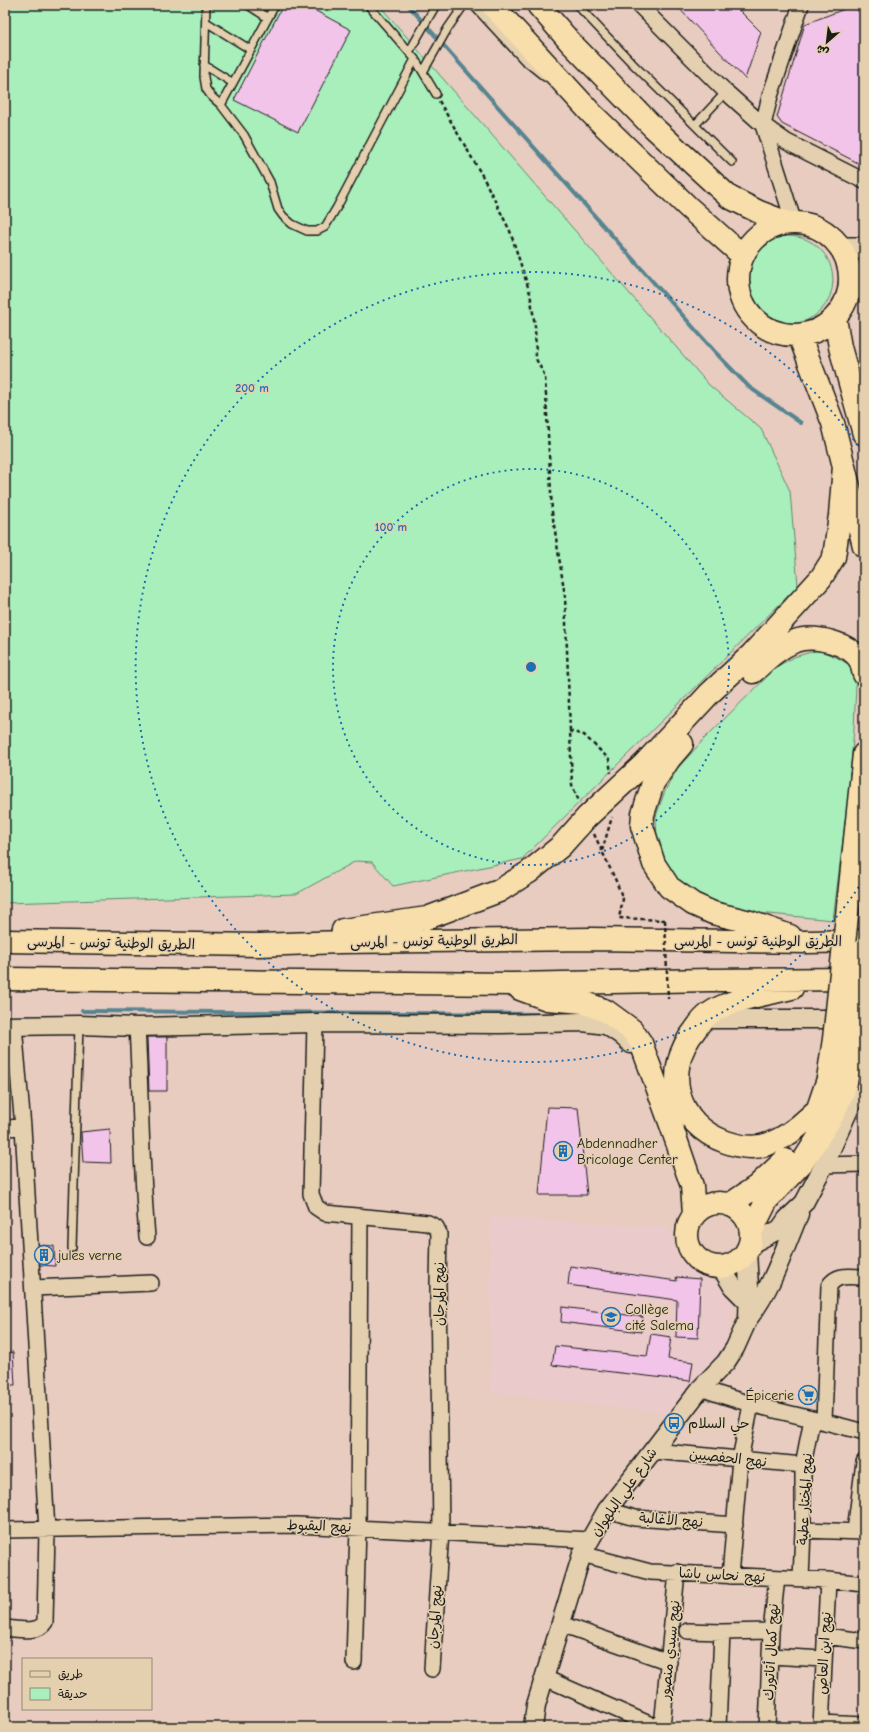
<svg xmlns="http://www.w3.org/2000/svg" width="869" height="1732" viewBox="0 0 869 1732" font-family="'Comic Neue','Playpen Sans Arabic',sans-serif">
  <style>
    .built { fill: #ebcacc }
    .green { fill: #a8efbc; stroke: #62866c }
    .lines { fill: none; stroke-linecap: round; stroke-linejoin: round }
    .stream { stroke: #568490; stroke-width: 4 }
    .building { fill: #f2c4e9; stroke: #1c1c1c }
    .service-casing { stroke: #1c1c1c; stroke-width: 10 }
    .minor-casing { stroke: #1c1c1c; stroke-width: 18 }
    .tertiary-casing { stroke: #1c1c1c; stroke-width: 21 }
    .secondary-casing { stroke: #1c1c1c; stroke-width: 24 }
    .trunk-casing { stroke: #1c1c1c; stroke-width: 25 }
    .path { stroke: #1c1c1c; stroke-width: 2.5; stroke-dasharray: 4 3; stroke-linecap: butt }
    .service { stroke: #e4d0ae; stroke-width: 7 }
    .minor { stroke: #e4d0ae; stroke-width: 15 }
    .tertiary { stroke: #e4d0ae; stroke-width: 18 }
    .secondary { stroke: #e4d0ae; stroke-width: 21 }
    .trunk { stroke: #f8deab; stroke-width: 22 }
    .trunk-bridge-casing { stroke: #1c1c1c; stroke-width: 25; stroke-linecap: butt }
    .path-bridge { stroke: #1c1c1c; stroke-width: 2.5; stroke-dasharray: 4 3; stroke-linecap: butt }
    .trunk-bridge { stroke: #f8deab; stroke-width: 22 }
    .ring { fill: none; stroke: #1f6fb2; stroke-width: 2; stroke-dasharray: 2 4 }
    .labels { text-anchor: middle; dominant-baseline: central; stroke-width: 3; stroke-linejoin: round; paint-order: stroke }
    .street-label { font-size: 14px; fill: #1c1c1c; stroke: #e4d0ae }
    .poi-label { font-size: 14px; fill: #1c1c1c; stroke: #e4d0ae; text-anchor: start }
    .centre { fill: #1f6fb2; stroke: #e4d0ae; stroke-width: 2 }
    .ring-label { font-size: 12px; text-anchor: middle; font-weight: bold; fill: #1f6fb2; stroke: #e4d0ae; stroke-width: 3; stroke-linejoin: round; paint-order: stroke }
  </style>
  <rect width="100%" height="100%" fill="#e8ccc0"/>
  <filter id="ink" filterUnits="userSpaceOnUse"><feTurbulence type="fractalNoise" baseFrequency=".025" numOctaves="2"/><feDisplacementMap in="SourceGraphic" scale="8" xChannelSelector="R" yChannelSelector="G"/><feConvolveMatrix kernelMatrix="1 2 1 2 8 2 1 2 1" color-interpolation-filters="sRGB"/></filter>
  <g filter="url(#ink)">
    <path class="built" d="M490,1217L667,1228L679,1260L721,1285L729,1296L732,1309L724,1352L674,1414L491,1392Z"/>
    <path class="green" d="M5,5H379L709,385L761,429L790,491L798,586L522,859L393,886L372,862L356,861L296,894L5,903Z
      M745 280a44 44 0 1 1 88 0a44 44 0 1 1-88 0Z
      M818,650L836,657L850,665L856,686L854,728L848,800L833,920L748,912L713,903L692,892L672,875L663,856L657,839L656,816L665,791L677,769L705,738L778,666L794,657Z"/>
    <g class="lines">
      <path class="stream" d="M408,5L716,353L749,387L801,423
        M82,1011L537,1014"/>
    </g>
    <path class="building" d="M283,5H305L351,30L298,132L234,100Z
      M676,5H734L761,32L745,79Z
      M855,5L864,22V166L782,124L777,117L805,24Z
      M147,1037H167V1091H149Z
      M547,1107L578,1108L587,1195H539Z
      M110,1129L111,1163L83,1162L81,1132Z
      M39,1245L54,1246L55,1266L40,1265Z
      M570,1266L677,1281L676,1277L700,1279L698,1338L676,1337L677,1300L568,1285Z
      M562,1307L643,1317L641,1332L561,1322Z
      M651,1334L671,1337L668,1359L693,1362L690,1381L552,1365L555,1346L647,1356Z
      M13,1352L15,1385H5V1353Z"/>
    <g class="lines">
      <g class="service-casing">
        <path id="service" d="M206,5L204,77L206,89L211,96L221,105L244,135L270,182L278,209L283,216L292,224L307,231H317L325,227L337,207L415,59
          M248,5L268,18
          M368,5L415,59L436,94
          M473,5L524,60L545,77
          M577,5L632,63L732,162
          M206,22L251,50
          M409,52L436,5
          M204,65L233,83
          M423,72L448,28L464,5
          M221,105L275,5
          M695,125L726,92
          M72,1248L79,1025"/>
      </g>
      <g class="minor-casing">
        <path id="minor" d="M639,5L726,92L763,125L787,142L864,181
          M794,223L763,125L770,96L801,5
          M315,1023L311,1194L316,1207L325,1213L428,1223L436,1227L439,1233L438,1284L441,1531L432,1669
          M137,1027C141,1097 141,1167 147,1237
          M5,1128L23,1127
          M824,1165L864,1164
          M33,1288L151,1283
          M701,1388C754,1408 810,1417 864,1432
          M824,1421L829,1286C837,1273 850,1277 864,1277
          M653,1451L803,1465
          M607,1510L635,1518L735,1525
          M5,1530L297,1525L590,1540
          M803,1530L864,1532
          M855,1531L864,1462
          M582,1554L650,1572L828,1580L864,1584
          M730,1576L740,1459L751,1405
          M801,1579L803,1530V1465L812,1419
          M561,1624L669,1662
          M5,1628C18,1629 38,1634 45,1622L47,1530L23,1127L14,1026
          M688,1631L722,1632L771,1631
          M825,1636L864,1641
          M770,1656L824,1659
          M354,1662L358,1528L360,1216
          M545,1678L656,1727
          M821,1723L864,1725
          M662,1727L677,1572
          M718,1727L722,1632
          M767,1727L771,1631L777,1578
          M821,1727L828,1580"/>
      </g>
      <g class="tertiary-casing">
        <path id="tertiary" d="M847,298L856,289L864,285
          M702,1019H849
          M5,1026L79,1025L137,1027L315,1023L500,1024L583,1022L606,1025L621,1035L631,1044
          M749,1245L780,1229L787,1219L804,1203L824,1165L864,1076
          M721,1267L733,1287L749,1303
          M748,1319C772,1288 784,1250 799,1214
          M533,1727L536,1705L582,1554L607,1510L701,1388L726,1362L735,1348L748,1319L749,1287L747,1251"/>
      </g>
      <g class="secondary-casing">
        <path id="secondary" d="M841,248H864"/>
      </g>
      <g class="trunk-casing">
        <path id="trunk" d="M492,5L592,114L688,207L743,256
          M538,5L571,43L653,127L729,197L759,212L788,223
          M738 279a56 56 0 1 1 112 0a56 56 0 1 1-112 0Z
          M835,318L840,347L864,434
          M799,335L833,423L864,546
          M753,672C766,660 778,648 795,641C814,634 851,643 861,662C862,666 863,671 864,674
          M682,744L670,758L653,783L643,814L642,826L654,864L669,887L693,904L713,913L750,922L790,936
          M862,773L864,754
          M343,930L427,918L499,891L529,872L561,846L587,817L644,764L710,693L752,654L821,578L834,557L840,515L844,466
          M5,941L259,945L340,942L591,939L807,942L864,941
          M5,979L513,984L710,980L860,979
          M792,988C766,995 731,998 709,1014C702,1019 699,1024 695,1030C662,1070 676,1125 726,1142C740,1147 757,1149 771,1143C789,1136 803,1123 817,1110
          M520,989L547,999L583,1002L606,1011L632,1030L641,1043L671,1125L692,1186L694,1214
          M813,1123L828,1079
          M687 1235a32 32 0 1 1 64 0a32 32 0 1 1-64 0Z
          M729,1205L757,1186L785,1160
          M751,1232L767,1200L802,1163L834,1113L845,1087"/>
      </g>
      <path class="path" d="M864,5V6
        M439,101L483,177L510,231L530,293L535,326L536,359L545,376L552,512L565,596L572,785L579,801
        M569,731L584,735L609,759L611,773
        M594,834L616,881L623,899L619,918L665,920
        M602,851L612,817"/>
      <use href="#service" class="service"/>
      <use href="#minor" class="minor"/>
      <use href="#tertiary" class="tertiary"/>
      <use href="#secondary" class="secondary"/>
      <use href="#trunk" class="trunk"/>
      <g class="trunk-bridge-casing">
        <path id="trunk-bridge" d="M828,1079L834,1039L862,773
          M845,1087L853,1050L864,949"/>
      </g>
      <path class="path-bridge" d="M665,920L668,999"/>
      <use href="#trunk-bridge" class="trunk-bridge"/>
    </g>
  </g>
  <g class="ring">
    <circle cx="531" cy="667" r="198"/>
    <path d="M862 882A395 395 0 1 1 862 452"/>
  </g>
  <defs>
    <g id="building-ring" transform="scale(1)"><circle r="9.5" fill="#e4d0ae" stroke="#1f6fb2" stroke-width="1.5"/><path d="M-4-6H4V6H1V3H-1V6H-4ZM-2.5-4.3h1.7v1.8h-1.7ZM.8-4.3h1.7v1.8H.8ZM-2.5-1h1.7V.8h-1.7ZM.8-1h1.7V.8H.8Z" fill="#1f6fb2"/></g>
    <g id="school-ring" transform="scale(1)"><circle r="9.5" fill="#e4d0ae" stroke="#1f6fb2" stroke-width="1.5"/><path d="M0-5L7-2L0 1L-7-2ZM-4 1L0 2.5L4 1V4Q0 6-4 4Z" fill="#1f6fb2"/></g>
    <g id="supermarket-ring" transform="scale(1)"><circle r="9.5" fill="#e4d0ae" stroke="#1f6fb2" stroke-width="1.5"/><path d="M-6-5.5h2.5l.6 2H6L4.5 2H-2.5L-4.4-4H-6ZM-1.5 3.2a1.3 1.3 0 1 0 .1 0ZM3 3.2a1.3 1.3 0 1 0 .1 0Z" fill="#1f6fb2"/></g>
    <g id="bus-ring" transform="scale(1)"><circle r="9.5" fill="#e4d0ae" stroke="#1f6fb2" stroke-width="1.5"/><path d="M-5-6H5V4H4V6H2V4H-2V6H-4V4H-5ZM-3.5-4V0h7V-4ZM-3.5 1.2v1.5H-2V1.2ZM2 1.2v1.5H3.5V1.2Z" fill="#1f6fb2"/></g>
  </defs>
  <g fill-rule="evenodd">
    <use href="#building-ring" x="563" y="1151"/>
    <use href="#building-ring" x="44" y="1255"/>
    <use href="#school-ring" x="611" y="1317"/>
    <use href="#supermarket-ring" x="808" y="1395"/>
    <use href="#bus-ring" x="674" y="1423"/>
  </g>
  <g class="labels">
    <g class="street-label">
      <text transform="translate(434 941) rotate(-1)">الطريق الوطنية تونس - المرسى</text>
      <text x="758" y="941">الطريق الوطنية تونس - المرسى</text>
      <text transform="translate(111 943) rotate(1)">الطريق الوطنية تونس - المرسى</text>
      <text transform="translate(439 1294) rotate(-90)">نهج المرجان</text>
      <text transform="translate(728 1458) rotate(6)">نهج الحفصيين</text>
      <text transform="translate(624 1492) rotate(-55)">شارع علي البلهوان</text>
      <text transform="translate(805 1499) rotate(-87)">نهج المختار عطية</text>
      <text transform="translate(671 1520) rotate(4)">نهج الأغالبة</text>
      <text transform="translate(319 1526) rotate(2)">نهج اليقبوط</text>
      <text transform="translate(722 1575) rotate(3)">نهج نحاس باشا</text>
      <text transform="translate(435 1617) rotate(-86)">نهج المرجان</text>
      <text transform="translate(670 1650) rotate(-84)">نهج سيدي منصور</text>
      <text transform="translate(771 1652) rotate(-87)">نهج كمال أتاتورك</text>
      <text transform="translate(824 1653) rotate(-87)">نهج ابن العاص</text>
    </g>
    <g class="poi-label">
      <text x="577" y="1143">Abdennadher<tspan x="577" dy="16">Bricolage Center</tspan></text>
      <text x="58" y="1255">jules verne</text>
      <text x="625" y="1309">Collège<tspan x="625" dy="16">cité Salema</tspan></text>
      <text x="794" y="1395" text-anchor="end">Épicerie</text>
      <text x="688" y="1423">حي السلام</text>
    </g>
  </g>
  <circle cx="531" cy="667" r="6" class="centre"/>
  <g class="ring-label">
    <text x="252" y="392">200 m</text>
    <text x="391" y="531">100 m</text>
  </g>
  <rect width="869" height="1732" fill="none" stroke="#e4d0ae" stroke-width="20"/>
  <rect x="10" y="10" width="849" height="1712" fill="none" stroke="#1c1c1c" stroke-width="1.5" filter="url(#ink)"/>
  <rect x="22" y="1658" width="130" height="52" fill="#e4d0ae" stroke="#948874"/>
  <rect x="30" y="1671" width="20" height="6" fill="#e4d0ae" stroke="#948874"/>
  <text x="58" y="1678" font-size="12" fill="#1c1c1c">طريق</text>
  <rect x="30" y="1688" width="20" height="12" fill="#a8efbc" stroke="#948874"/>
  <text x="58" y="1698" font-size="12" fill="#1c1c1c">حديقة</text>
  <g transform="translate(827 42) rotate(208)" stroke="#e4d0ae" stroke-width="3" paint-order="stroke">
  <path d="M0-3L7 15L0 10L-7 15Z" fill="#1c1c1c"/>
  <text y="-6" font-size="11" font-weight="bold" text-anchor="middle" fill="#1c1c1c">ش</text>
  </g>
</svg>
